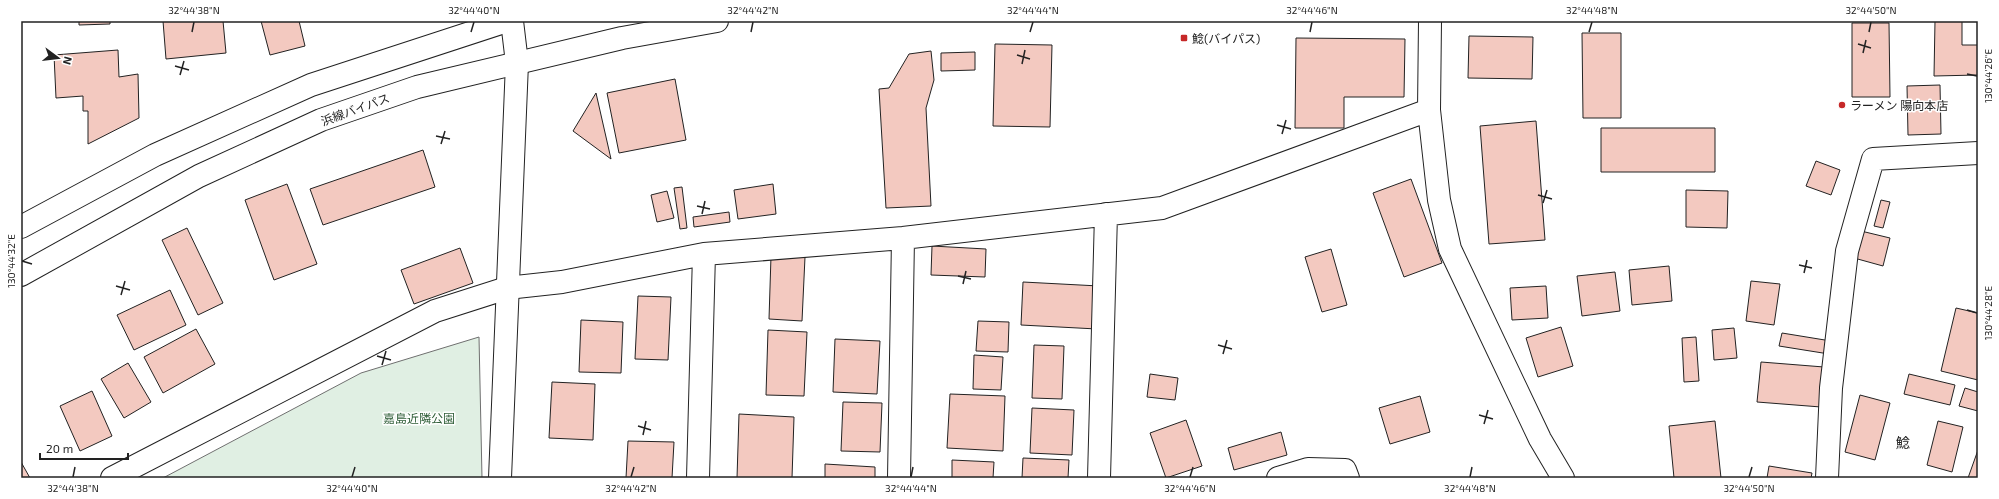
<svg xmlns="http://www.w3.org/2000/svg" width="1999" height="499" viewBox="0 0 1999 499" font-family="'Exo 2','Noto Sans JP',sans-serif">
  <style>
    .green { fill: #e0efe3; stroke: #6f6f6f }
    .building { fill: #f3c9c0; stroke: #222 }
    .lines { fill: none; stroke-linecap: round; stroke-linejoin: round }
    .street-casing { stroke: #222; stroke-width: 24 }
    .secondary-casing { stroke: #222; stroke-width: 24 }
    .highway-casing { stroke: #222; stroke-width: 24 }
    .street { stroke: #fff; stroke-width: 22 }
    .secondary { stroke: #fff; stroke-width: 22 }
    .highway { stroke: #fff; stroke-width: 22 }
    .ticks { fill: none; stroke: #222; stroke-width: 1.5 }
    .poi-dot { fill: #c62828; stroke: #fff; stroke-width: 1.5 }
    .labels { text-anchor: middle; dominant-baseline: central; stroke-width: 3; stroke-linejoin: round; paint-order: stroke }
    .poi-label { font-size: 12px; fill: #222; stroke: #fff; text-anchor: start }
    .street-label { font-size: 12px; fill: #222; stroke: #fff }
    .park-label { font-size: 12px; fill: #2f5e38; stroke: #fff }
    .quarter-label { font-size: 14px; fill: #222; stroke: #fff }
    .neatline { fill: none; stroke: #222; stroke-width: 1.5 }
    .ticks-label { font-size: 10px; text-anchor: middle; fill: #222 }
  </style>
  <rect width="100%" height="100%" fill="#fff"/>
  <path class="green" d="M479,337L482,478H163L361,373Z"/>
  <path class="building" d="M79,21H110V24L79,25Z
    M163,21H223L226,53L166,59Z
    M261,21H299L305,46L270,55Z
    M1935,21H1962V45H1978V75L1934,76Z
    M1852,23H1889L1890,97H1852Z
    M1582,33H1621V118H1583Z
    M1469,36L1533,37L1532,79L1468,78Z
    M1296,38L1405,39L1404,97H1344V128H1295Z
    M995,44L1052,45L1050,127L993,126Z
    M118,50L119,77L138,74L139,118L88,144V111H83V96L56,98L54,55Z
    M931,51L934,80L926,108L931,206L886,208L879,89L889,88L909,54Z
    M975,52V70L941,71V53Z
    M675,79L686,140L619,153L607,93Z
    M1940,85L1941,134L1908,135L1907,86Z
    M596,93L611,159L573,131Z
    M1536,121L1545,240L1489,244L1480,126Z
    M1601,128H1715V172H1601Z
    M423,150L435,187L323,225L310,189Z
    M1816,161L1840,170L1831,195L1806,186Z
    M1411,179L1442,263L1404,277L1373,193Z
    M287,184L317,264L274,280L245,200Z
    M773,184L776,214L738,219L734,190Z
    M682,187L687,228L680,229L674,188Z
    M1686,190L1728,191L1727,228L1686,227Z
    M667,191L674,218L657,222L651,195Z
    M1881,200L1890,202L1883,228L1874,226Z
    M729,212L730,222L694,227L693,217Z
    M187,228L223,303L198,315L162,240Z
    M1861,231L1890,238L1883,266L1854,258Z
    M932,246L986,249L985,277L931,275Z
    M460,248L473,283L414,304L401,270Z
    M1331,249L1347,305L1322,312L1305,257Z
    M771,256L805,257L802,321L769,319Z
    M1669,266L1672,301L1632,305L1629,270Z
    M1615,272L1620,311L1582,316L1577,276Z
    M1751,281L1780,284L1774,325L1746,321Z
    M1023,282L1099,286L1097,329L1021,325Z
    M1546,286L1548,318L1512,320L1510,288Z
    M170,290L186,325L134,350L117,315Z
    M638,296L671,297L668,360L635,359Z
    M1956,308L1978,313V380L1941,371Z
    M581,320L623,322L621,373L579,372Z
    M978,321L1009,322L1008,352L976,351Z
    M1561,327L1573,366L1538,377L1526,338Z
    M1734,328L1737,358L1714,360L1712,330Z
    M196,329L215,364L163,393L144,357Z
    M768,330L807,332L804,396L766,395Z
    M1782,333L1831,341L1829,354L1779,346Z
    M1696,337L1699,381L1684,382L1682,338Z
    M835,339L880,341L877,394L833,392Z
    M1034,345L1064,346L1062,399L1032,398Z
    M974,355L1003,357L1001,390L973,389Z
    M1761,362L1824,367L1821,407L1757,402Z
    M128,363L151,402L124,418L101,379Z
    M1150,374L1178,378L1175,400L1147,397Z
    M1909,374L1955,385L1950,405L1904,394Z
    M552,382L595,384L593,440L549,438Z
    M1965,388L1978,392V411L1959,406Z
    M92,391L112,436L80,451L60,406Z
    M950,394L1005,396L1003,451L947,448Z
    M1860,395L1890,403L1875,460L1845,452Z
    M1420,396L1430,432L1390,444L1379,408Z
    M843,402L882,403L880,452L841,451Z
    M1032,408L1074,410L1072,455L1030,453Z
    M739,414L794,417L792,478H737Z
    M1186,420L1202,466L1166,478L1150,433Z
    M1715,421L1721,478H1674L1669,426Z
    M1938,421L1963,427L1952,472L1927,465Z
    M1281,432L1287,455L1234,470L1228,448Z
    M628,441L674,442L672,478H626Z
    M1978,450V478H1968Z
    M1023,458L1069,460L1068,478H1022Z
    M952,460L994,462L993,478H952Z
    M21,462L30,478H21Z
    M825,464L875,467V478H825Z
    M1769,466L1812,473L1811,478H1767Z"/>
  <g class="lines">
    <g class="street-casing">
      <path id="street" d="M1430,21L1429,110L1439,200L1450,249L1540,439L1563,478
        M112,478L435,311L507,288L562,282L704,254L903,238L1162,208L1429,110
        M698,478L704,254
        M899,478L903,238
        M1099,478L1106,214
        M1278,478L1308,469L1345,470L1348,478
        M1827,478L1831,388L1847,251L1873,159L1978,153"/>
    </g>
    <g class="secondary-casing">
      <path id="secondary" d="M500,478L517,63L512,21"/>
    </g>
    <g class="highway-casing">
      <path id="highway" d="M21,227L155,155L311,85L507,21
        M21,275L199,176L321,120L417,87L622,38L717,21"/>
    </g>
    <use href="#street" class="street"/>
    <use href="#secondary" class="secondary"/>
    <use href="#highway" class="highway"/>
  </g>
  <path class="ticks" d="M192,32L194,22M471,32L474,22M751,32L753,22M1030,32L1033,22M1310,32L1312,22M1589,32L1592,22M1869,32L1871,22M1858,44L1871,48M1863,53L1866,40M1017,55L1030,59M1022,64L1025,50M175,66L189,70M1967,74L1977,76M180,75L184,61M1277,125L1291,129M1282,134L1286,120M436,136L450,139M441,144L445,131M1538,195L1552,199M1543,203L1547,190M697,206L710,209M702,214L705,201M22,261L32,264M1799,265L1812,268M1804,273L1807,260M958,276L971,279M963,284L966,271M116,286L130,290M121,295L125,281M1967,310L1977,313M1218,345L1232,349M1223,354L1227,340M377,356L391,360M382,365L386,351M1479,415L1493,419M1484,424L1488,410M638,426L651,430M643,435L646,421M73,477L75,467M352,477L355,467M631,477L634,467M911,477L913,467M1190,477L1193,467M1470,477L1472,467M1749,477L1752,467"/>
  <g class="poi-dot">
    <rect x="1180" y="34" width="8" height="8" rx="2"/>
    <circle cx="1842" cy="105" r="4"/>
  </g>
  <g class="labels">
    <g class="poi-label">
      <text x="1192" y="38">鯰(バイパス)</text>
      <text x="1850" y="105">ラーメン 陽向本店</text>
    </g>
    <g class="street-label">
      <text transform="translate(355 109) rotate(-20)">浜線バイパス</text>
    </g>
    <g class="park-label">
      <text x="419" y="418">嘉島近隣公園</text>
    </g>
    <g class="quarter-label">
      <text x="1903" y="442">鯰</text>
    </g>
  </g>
  <rect width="1999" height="499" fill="none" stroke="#ffffff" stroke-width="44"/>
  <g transform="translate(58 58) rotate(105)" stroke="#ffffff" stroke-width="3" paint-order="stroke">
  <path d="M0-3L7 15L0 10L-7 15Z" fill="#222222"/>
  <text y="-6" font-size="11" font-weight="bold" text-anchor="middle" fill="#222222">N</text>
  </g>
  <path d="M40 453v6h88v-6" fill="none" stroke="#222222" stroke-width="2"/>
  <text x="46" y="453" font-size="12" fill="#222222" stroke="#ffffff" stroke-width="3" paint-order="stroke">20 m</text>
  <rect x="22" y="22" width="1955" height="455" class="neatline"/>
  <g class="ticks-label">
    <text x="194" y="14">32°44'38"N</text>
    <text x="474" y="14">32°44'40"N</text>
    <text x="753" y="14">32°44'42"N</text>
    <text x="1033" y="14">32°44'44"N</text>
    <text x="1312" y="14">32°44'46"N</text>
    <text x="1592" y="14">32°44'48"N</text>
    <text x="1871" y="14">32°44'50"N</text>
    <text transform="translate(1988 76) rotate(-90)" y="4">130°44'26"E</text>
    <text transform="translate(11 261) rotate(-90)" y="4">130°44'32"E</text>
    <text transform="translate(1988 313) rotate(-90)" y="4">130°44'28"E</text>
    <text x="73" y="492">32°44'38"N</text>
    <text x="352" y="492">32°44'40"N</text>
    <text x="631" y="492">32°44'42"N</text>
    <text x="911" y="492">32°44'44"N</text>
    <text x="1190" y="492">32°44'46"N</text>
    <text x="1470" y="492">32°44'48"N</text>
    <text x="1749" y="492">32°44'50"N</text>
  </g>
</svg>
